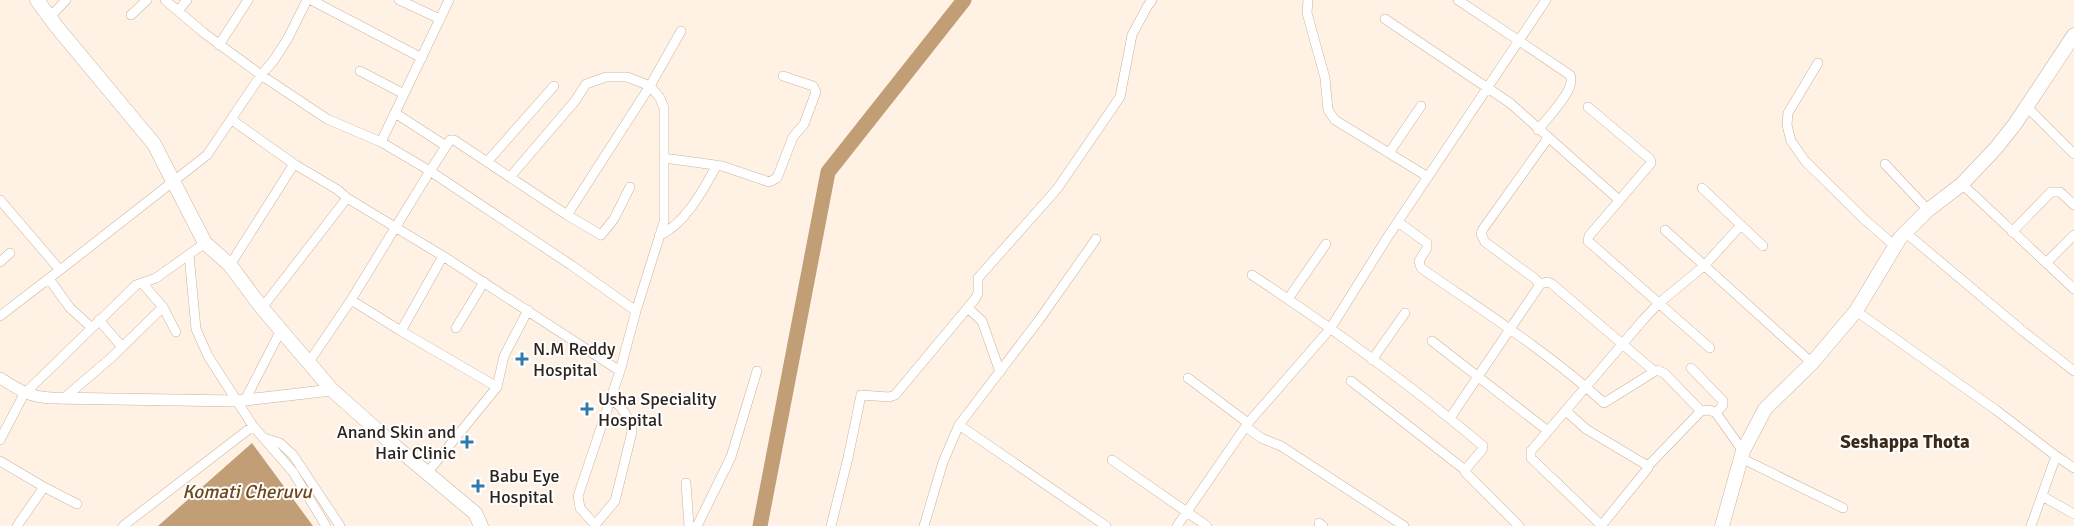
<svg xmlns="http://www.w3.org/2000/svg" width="2074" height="526" viewBox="0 0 2074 526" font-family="Signika,sans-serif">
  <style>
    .water { fill: #c29e77 }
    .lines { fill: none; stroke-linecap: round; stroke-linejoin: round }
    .river { stroke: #c29e77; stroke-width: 15 }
    .minor-casing { stroke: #c8b49e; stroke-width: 10 }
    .tertiary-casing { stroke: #c8b49e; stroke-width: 12 }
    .primary-casing { stroke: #c8b49e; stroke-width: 15 }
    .minor { stroke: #fff; stroke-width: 9 }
    .tertiary { stroke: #fff; stroke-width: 11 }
    .primary { stroke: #fff; stroke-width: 14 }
    .poi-dot { fill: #2f79ac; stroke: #fff; stroke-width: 2 }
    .labels { text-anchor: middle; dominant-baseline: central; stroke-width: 4; stroke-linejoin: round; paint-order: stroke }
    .poi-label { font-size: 18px; fill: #2d251d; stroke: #fff; text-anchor: start }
    .neighbourhood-label { font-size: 19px; font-weight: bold; fill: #3b2b18; stroke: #fff }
    .water-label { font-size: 19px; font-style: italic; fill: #6d481a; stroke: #fff }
  </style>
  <rect width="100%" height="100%" fill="#fff2e4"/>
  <path class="water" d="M252,443L313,526H158Z"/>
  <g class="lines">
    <path class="river" d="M760,526L828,172L964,0"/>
    <g class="minor-casing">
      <path id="minor" d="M165,0L204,33L261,75L327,119L381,142
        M311,0L422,58
        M399,0L440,19
        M1308,0L1307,13L1325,78L1328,110L1335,120L1428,177
        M1458,0L1570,75C1577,89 1547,118 1538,130
        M178,11L187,0
        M131,15L147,0
        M50,17L66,0
        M1385,19L1510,103L1619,200
        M219,45L248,0
        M1818,63L1788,113L1787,125L1791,141L1805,161L1864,219L1895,246
        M360,71L404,94
        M1588,107L1650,159L1651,163L1589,236L1588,241L1710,348
        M2027,107L2074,154
        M395,113L446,146
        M232,120L294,164L338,190L347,198
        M1389,153L1421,106
        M664,158L722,166L769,182L777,178L793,137L804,124L816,92L813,86L783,76
        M487,162L554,86
        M1885,164L1928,210
        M510,177L575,101L586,84L606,77H627L650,86L660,98L664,108V222L636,311L620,371L578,496L580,508L596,526
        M1962,184L2074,289
        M630,187L614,219L601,235L567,215L454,140H450L430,171L571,265L636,311
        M1702,188L1763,246
        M0,200L60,270L0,316
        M567,215L650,86L681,31
        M1398,222L1427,243V248L1419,261L1421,268C1483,311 1548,352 1604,403L1657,370L1664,373L1701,411
        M1665,230L1812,363
        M2012,232L2051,192H2060L2074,205
        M1906,233L2024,332L2074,371
        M659,236C686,223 703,190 717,165
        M189,255L196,329L208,356L253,426L293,472L326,526
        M443,256L620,371
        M0,262L10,253
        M2046,263L2074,235
        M230,265L294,164
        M60,270L207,155L261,75L274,60L288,38L307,0
        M1252,275C1332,328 1410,384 1483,446L1482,450L1465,470V472L1519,526
        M49,279L70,308L91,327
        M1539,284L1548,282L1552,284L1654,371
        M1288,299L1326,244
        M351,300L401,331
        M163,307L176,332
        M262,308L347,198L443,256L401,331L497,387
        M968,308L982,321L1000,372
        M1856,311L1996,410L2056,456L2031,526
        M99,320L122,347
        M456,328L484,282
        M1432,341L1548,431
        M1372,360L1405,313
        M309,362L351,300L430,171L381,142L449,0
        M1691,368L1723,401V405L1716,413
        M1188,378L1248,423
        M1351,381L1465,470
        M63,399L112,357L163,307L142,283
        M245,400L281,330
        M1566,411L1586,429L1648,466V468L1601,526
        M1450,418L1539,286L1538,282L1534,278L1485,242L1481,234L1483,229L1548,138
        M959,425L1106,526
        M1246,427L1261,438L1281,446L1404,526
        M264,438L280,443L293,455L340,526
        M0,440L24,394L136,285L156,278L205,243
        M2056,456L2074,468
        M1741,458L1843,508
        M1112,460L1207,526
        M0,461L44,487L17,526
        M1648,466L1701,411L1710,410L1716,413L1743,451
        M427,473L497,387L504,356L528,310
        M686,483L689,526
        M44,487L77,504
        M2042,496L2074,514
        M1319,523L1323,526
        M595,525L615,501L632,432C631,420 621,404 610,399
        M123,526L253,426
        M697,526L731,457L757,371
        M831,526L848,458L861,395L889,397L895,395L975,299L978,293V278L1057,189L1120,97L1132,35L1147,7L1152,0
        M924,526L943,462L959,425L1039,320L1096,239
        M1177,526L1248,423L1330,329L1387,238L1546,0
        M1602,526L1531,458V451L1643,320L1659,303L1704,266L1741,225"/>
    </g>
    <g class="tertiary-casing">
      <path id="tertiary" d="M0,378C19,390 29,397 52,398L237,401L332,390"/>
    </g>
    <g class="primary-casing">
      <path id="primary" d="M37,0L56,26L154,144L205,243L230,265L262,308L332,390L396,447L475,513L481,526
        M1722,526L1743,451L1765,409L1812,363L1856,311L1900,238L1928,210L1962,184L1996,148L2015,124L2074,35"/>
    </g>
    <use href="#minor" class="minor"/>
    <use href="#tertiary" class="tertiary"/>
    <use href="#primary" class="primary"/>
  </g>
  <g class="poi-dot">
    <path d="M519.5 351.5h5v5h5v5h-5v5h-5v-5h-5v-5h5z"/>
    <path d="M584.5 401.5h5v5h5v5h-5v5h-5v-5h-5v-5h5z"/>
    <path d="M464.5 434.5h5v5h5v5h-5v5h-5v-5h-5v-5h5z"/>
    <path d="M475.5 478.5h5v5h5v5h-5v5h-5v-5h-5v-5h5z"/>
  </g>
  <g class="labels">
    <g class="poi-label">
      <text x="533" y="349">N.M Reddy<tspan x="533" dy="21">Hospital</tspan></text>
      <text x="598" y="399">Usha Speciality<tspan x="598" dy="21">Hospital</tspan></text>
      <text x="456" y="432" text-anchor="end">Anand Skin and<tspan x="456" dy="21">Hair Clinic</tspan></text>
      <text x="489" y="476">Babu Eye<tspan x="489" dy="21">Hospital</tspan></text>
    </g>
    <g class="neighbourhood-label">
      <text x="1905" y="442">Seshappa Thota</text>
    </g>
    <g class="water-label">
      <text x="247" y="492">Komati Cheruvu</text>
    </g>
  </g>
</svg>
